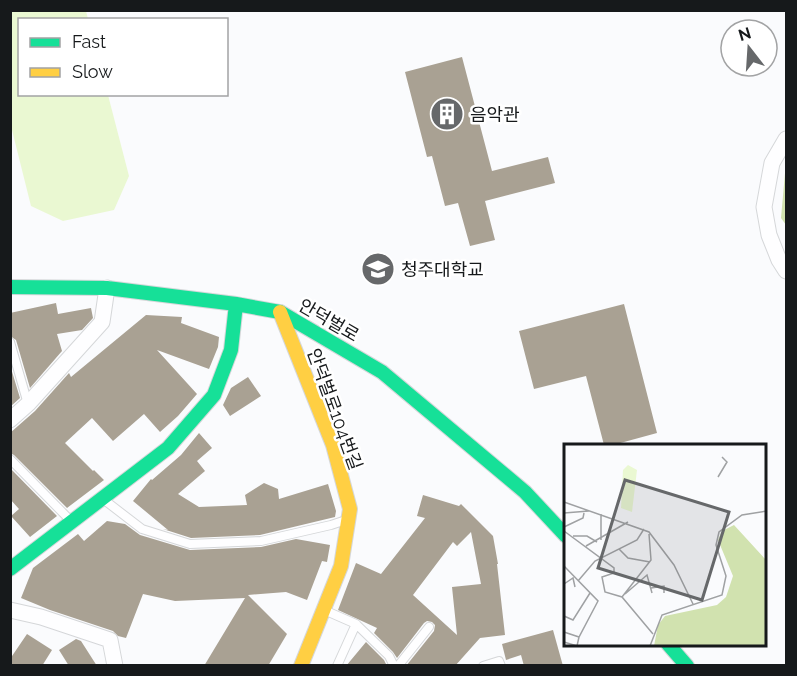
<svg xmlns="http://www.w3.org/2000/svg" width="797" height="676" viewBox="0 0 797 676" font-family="Raleway,'Noto Sans KR',sans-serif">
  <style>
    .green { fill: #eaf8d2 }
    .forest { fill: #d1e2af }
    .building { fill: #a9a193; fill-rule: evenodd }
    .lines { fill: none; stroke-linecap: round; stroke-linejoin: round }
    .lane-casing { stroke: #d5d7d9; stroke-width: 10 }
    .street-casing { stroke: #d5d7d9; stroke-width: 17 }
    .fast-casing { stroke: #d5d7d9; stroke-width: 16 }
    .slow-casing { stroke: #d5d7d9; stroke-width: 16 }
    .lane { stroke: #fefeff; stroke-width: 8 }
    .street { stroke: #fefeff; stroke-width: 15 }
    .fast { stroke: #16e098; stroke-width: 14 }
    .slow { stroke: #ffcf43; stroke-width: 14 }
    .labels { text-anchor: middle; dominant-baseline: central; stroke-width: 5; stroke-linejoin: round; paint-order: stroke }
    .poi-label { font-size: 18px; fill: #16191b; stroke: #fff; text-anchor: start }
    .street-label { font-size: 18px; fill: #16191b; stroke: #fff }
    .inset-road { fill: none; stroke: #9fa1a3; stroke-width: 1.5 }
    .view { fill: #66686a; fill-opacity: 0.15; stroke: #66686a; stroke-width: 3 }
    .inset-edge { fill: none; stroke: #16191b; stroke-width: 3 }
  </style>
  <rect width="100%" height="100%" fill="#fafbfd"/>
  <path class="green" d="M10,11H86L88,19L20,20V94L108,95L129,176L114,210L63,221L31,206L11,126Z"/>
  <path class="forest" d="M786,162V225L781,218Z"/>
  <path class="building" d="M462,57L492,171L548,157L555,183L485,201L495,240L470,246L458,203L445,206L432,156L427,157L405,72Z
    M56,303L58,314L91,308L93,318L82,330L57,334L62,351L30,388L16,340L10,336V313Z
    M624,304L657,433L613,445H604L586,376L534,389L519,331Z
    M146,315L182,317L181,323L219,337L218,347L209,369L157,350L197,394L178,416L160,432L144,414L113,441L92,418L65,443L93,471L94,470L104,480L67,508L14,455L10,453V433L35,411L69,373L71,377Z
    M10,365L20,398L10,407Z
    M248,377L261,396L230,416L223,405L231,388Z
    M199,433L212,448L197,461L205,471L178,494L199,507L247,505L245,495L264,483L278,489L279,499L328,484L336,511L335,517L260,535L191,538L163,529L168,530L133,501L151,479L152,480L181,455Z
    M10,468L57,516L30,537L11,516L19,509L10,499Z
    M423,495L459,506L461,504L493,536L498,564H497L505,635L480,638L455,666H406L434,631L435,625L432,622L427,621L424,623L397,658L393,652L374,633L377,628L338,610L356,563L381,574L425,518L417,516ZM471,532L481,584L452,587L457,635L413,595L453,542L457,546Z
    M107,521L125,524L140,535L190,550L261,547L296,539L330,545L327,562L322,561L307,600L286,592L248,595L287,634L268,666H204L245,598L175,601L143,594L126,638L118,636L113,631L50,610L21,598L33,568L78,534L84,541Z
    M553,630L563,666H524L521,655L506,660L502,644Z
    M27,634L52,650L42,666H10V659Z
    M76,639L81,641L97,666H69L59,650Z
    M366,642L384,660L387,666H346Z"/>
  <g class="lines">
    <g class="lane-casing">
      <path id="lane" d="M10,342L28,404
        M10,459L70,520
        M103,499L142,529L190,544L261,541L331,525L346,520
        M324,610L356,624
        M337,666L356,624L389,656L394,666
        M398,666L429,627
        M483,666L499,661L501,666"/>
    </g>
    <g class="street-casing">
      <path id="street" d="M786,139L772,163L764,207L769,235L779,260L786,271
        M10,420L28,404L102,322L107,288
        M10,610L41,617L110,640L115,666"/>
    </g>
    <g class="fast-casing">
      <path id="fast" d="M10,287L107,288L236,304L280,312L382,372L525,492L566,536
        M10,569L168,448L214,395L231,350L236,304
        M668,644L687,666"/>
    </g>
    <g class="slow-casing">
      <path id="slow" d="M280,312L333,445L350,509L341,566L301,666"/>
    </g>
    <use href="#lane" class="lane"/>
    <use href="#street" class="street"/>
    <use href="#fast" class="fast"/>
    <use href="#slow" class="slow"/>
  </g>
  <defs>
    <g id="building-disc" transform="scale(1.725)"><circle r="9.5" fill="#66686a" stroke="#fff"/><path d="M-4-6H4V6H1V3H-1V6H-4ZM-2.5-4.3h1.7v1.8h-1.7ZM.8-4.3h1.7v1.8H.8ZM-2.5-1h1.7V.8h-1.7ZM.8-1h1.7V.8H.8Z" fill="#fff"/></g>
    <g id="university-disc" transform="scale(1.725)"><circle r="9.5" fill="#66686a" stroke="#fff"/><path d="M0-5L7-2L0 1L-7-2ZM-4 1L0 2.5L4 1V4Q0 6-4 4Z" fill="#fff"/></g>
  </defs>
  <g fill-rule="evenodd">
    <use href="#building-disc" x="447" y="114"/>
    <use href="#university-disc" x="378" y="269"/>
  </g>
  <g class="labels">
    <g class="poi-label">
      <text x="470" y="114">음악관</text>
      <text x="401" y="269">청주대학교</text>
    </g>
    <g class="street-label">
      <text transform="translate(329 320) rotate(30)">안덕벌로</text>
      <text transform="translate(335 409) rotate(70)">안덕벌로104번길</text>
    </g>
  </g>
  <g transform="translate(564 444)">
    <rect width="202" height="202" fill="#fafbfd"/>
    <path d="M64,21L73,26L68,68L57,64L59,26Z" fill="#eaf8d2"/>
    <path d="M170,81L202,116V202H90L94,181L101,172L153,161L162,153L169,132L154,96L158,87Z" fill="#d1e2af"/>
    <path class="inset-road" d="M154,33L163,18L158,13M0,58L85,88L110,121L129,160M0,69L25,67M0,83L19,74L20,69M0,87L50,124V129L38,133L41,148L58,153L89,190M9,92H23L33,98M37,96V70M22,102L64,78M55,105L64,114L86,118M0,122L34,157L15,193L0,188M14,137L31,117L73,96L80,85M0,140L9,134L11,143M87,144L100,142V149M61,150L83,131L88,149M58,153L87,116L85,90M0,172L9,176L26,149M0,198L13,202L15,193M86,202L98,171L158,151L162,132L152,101L155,88L178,71L203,67"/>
    <path class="view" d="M61,36L165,68L138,156L34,124Z"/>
    <rect width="202" height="202" class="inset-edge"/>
  </g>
  <rect width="797" height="676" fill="none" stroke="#16191b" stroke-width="24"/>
  <rect x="18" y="18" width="210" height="78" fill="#ffffff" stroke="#a2a3a4" stroke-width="1.5"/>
  <rect x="30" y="38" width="30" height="9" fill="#16e098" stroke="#a2a3a4" stroke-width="1.5"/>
  <text x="72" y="48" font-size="18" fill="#16191b">Fast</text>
  <rect x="30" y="68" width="30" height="9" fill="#ffcf43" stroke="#a2a3a4" stroke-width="1.5"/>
  <text x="72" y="78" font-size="18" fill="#16191b">Slow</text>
  <g transform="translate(749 48) rotate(343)"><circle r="28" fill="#ffffff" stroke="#a2a3a4" stroke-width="1.5"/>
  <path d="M0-4.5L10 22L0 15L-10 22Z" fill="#66686a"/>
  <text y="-9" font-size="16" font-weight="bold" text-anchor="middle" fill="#16191b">N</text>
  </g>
</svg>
